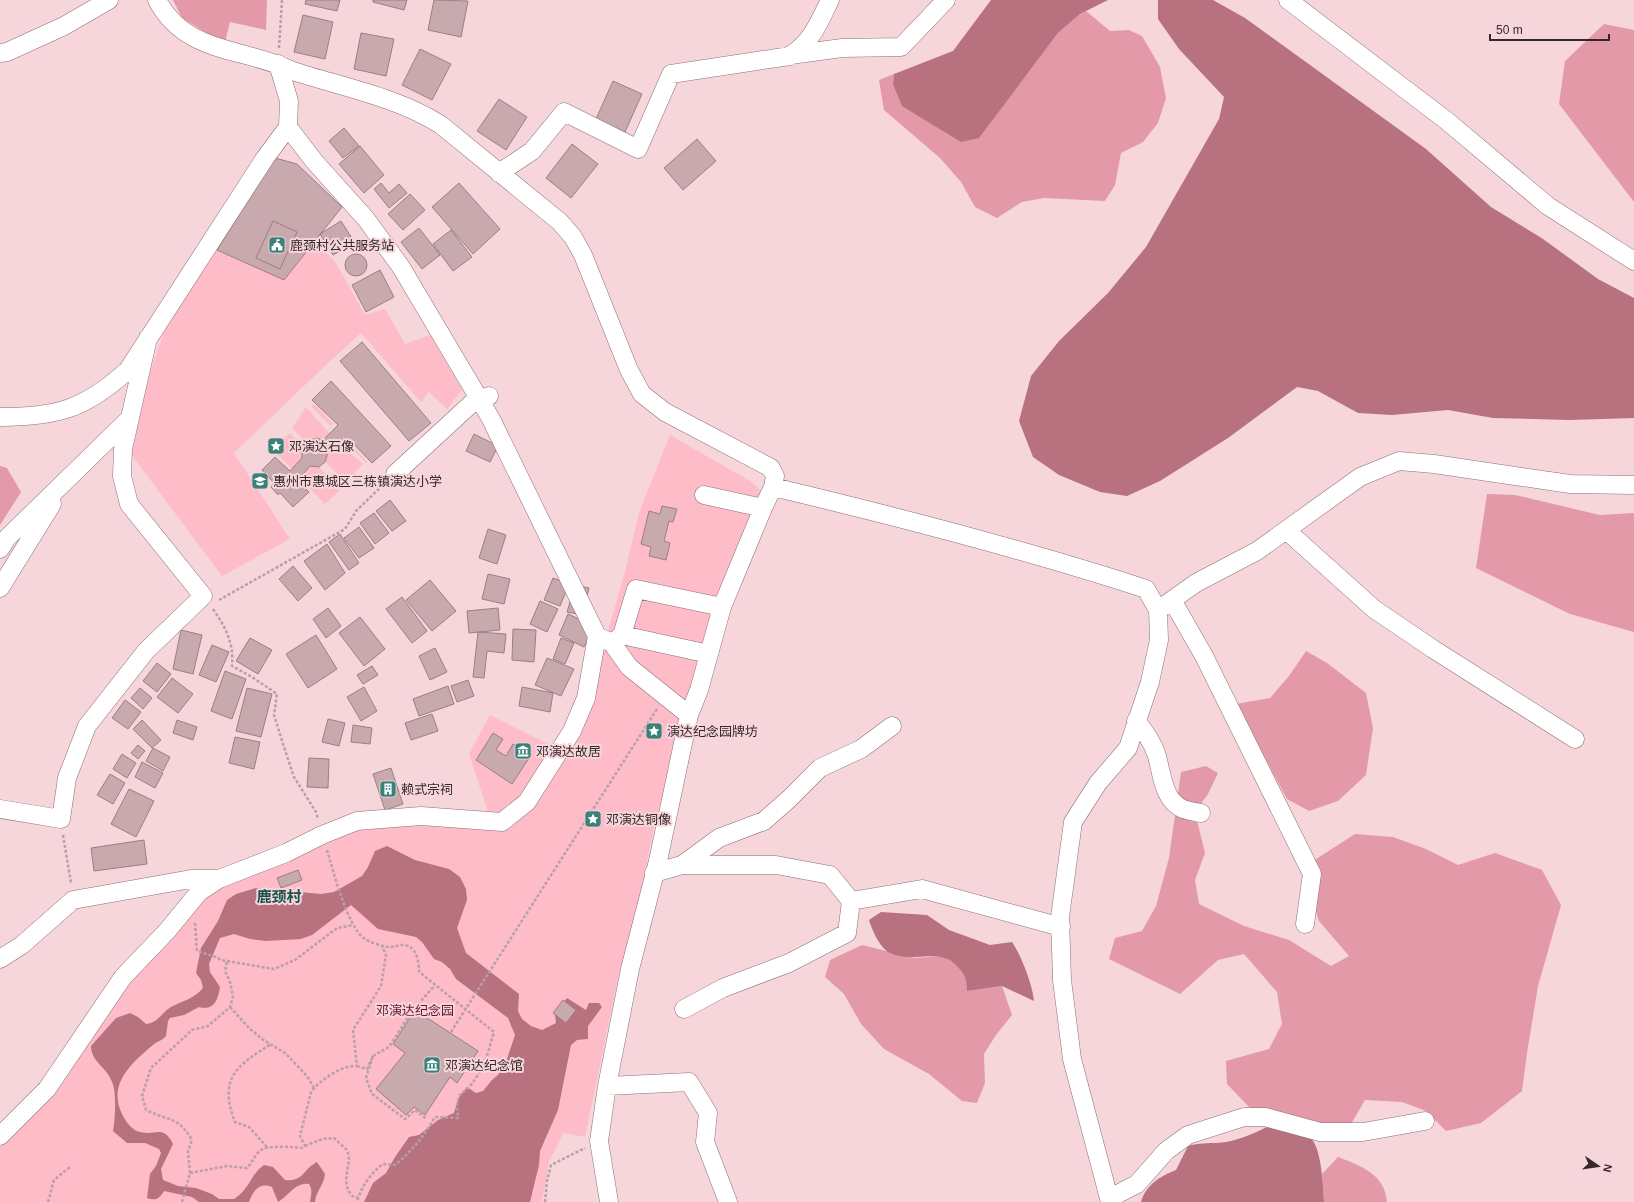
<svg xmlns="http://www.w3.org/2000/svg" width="1634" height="1202" viewBox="0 0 1634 1202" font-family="Arial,'Noto Sans SC',sans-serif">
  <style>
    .green { fill: #fdbcc7 }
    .forest { fill: #e399a7 }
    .water { fill: #b7717f }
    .building { fill: #c7a9ae; stroke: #9b7f83 }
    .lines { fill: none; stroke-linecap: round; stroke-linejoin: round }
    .minor-casing { stroke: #8c6f74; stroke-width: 19 }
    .path { stroke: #b9a0a4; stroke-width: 2.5; stroke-dasharray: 3 2; stroke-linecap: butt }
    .minor { stroke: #fff; stroke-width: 18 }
    .labels { text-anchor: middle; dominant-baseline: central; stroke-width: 4; stroke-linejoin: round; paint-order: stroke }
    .poi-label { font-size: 13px; fill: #34282a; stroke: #f6d6db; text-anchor: start }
    .park-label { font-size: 13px; fill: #69122f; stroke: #f6d6db }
    .quarter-label { font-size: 15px; font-weight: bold; fill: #17524d; stroke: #f6d6db }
  </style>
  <rect width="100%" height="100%" fill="#f6d6db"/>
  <path class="green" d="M314,242L334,260L365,315L385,309L405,344L430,335L462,390L447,409L429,392L421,402L361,333L327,364L234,453L290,539L222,576L131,454L151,369L168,320L217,250L284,280Z
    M314,404L333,424L331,426L311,406Z
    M306,407L330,434L323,440L317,438L306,442L292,428Z
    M290,433L303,448L302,458L292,469L272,449Z
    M670,435L750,481L768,497L681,724L653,832L643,882L616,988L585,1137L563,1133L549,1162L542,1202H0V1147L19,1129L120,991L207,890L357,821L488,812L469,754L490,715L556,748L591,658L608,631L625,572L639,513Z
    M345,438L367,462L366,463L344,440Z
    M337,442L363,464L346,482L325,462L329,450Z
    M310,466L319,467L341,489L325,504L299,477Z"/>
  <path class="forest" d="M173,0H267L266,30L230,22L225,42L213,37L182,18Z
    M1086,11L1110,31L1129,30L1142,36L1160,67L1166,98L1158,123L1143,142L1121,153L1115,185L1105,201L1044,198L1022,202L997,218L975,207L961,182L940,158L884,110L879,80L894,74L893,84L978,138L1058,33L1080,14Z
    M1604,24L1634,30V202L1559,104L1565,61Z
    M0,466L7,468L21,492L0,525Z
    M1487,494L1515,495L1600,515L1634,513V632L1570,614L1476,568Z
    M1306,651L1327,663L1366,693L1373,728L1366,775L1338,801L1309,811L1287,799L1236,704L1270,698L1289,676Z
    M1206,766L1218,773L1208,794L1195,812L1205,853L1195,880L1199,904L1244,926L1289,940L1331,966L1349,956L1319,921L1305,878L1313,861L1355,834L1393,837L1426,849L1458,865L1495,853L1542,870L1561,905L1538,986L1527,1053L1522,1091L1481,1123L1446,1131L1426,1111L1402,1102L1365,1100L1347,1131L1250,1108L1227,1084L1226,1061L1269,1049L1282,1024L1277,992L1244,954L1218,960L1180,994L1109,959L1115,938L1142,931L1156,906L1169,858L1181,772Z
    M862,945L915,958L941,956L956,963L967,981V991L1002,986L1012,1015L996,1035L984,1054L985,1083L977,1103L962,1101L929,1074L884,1049L861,1024L844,994L825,977L830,960Z
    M1338,1157C1361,1166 1385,1174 1387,1202H1324L1322,1174Z"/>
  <path class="water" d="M991,0H1108L1080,14L1058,33L979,138L961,142L902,106L893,84L894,74L953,51Z
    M1158,0H1213L1245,18L1426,149L1491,207L1543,239L1598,279L1634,298V418L1570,420L1493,418L1448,410L1392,415L1358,413L1318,391L1297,387L1228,438L1160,481L1127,496L1100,492L1059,475L1033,457L1019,421L1031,376L1059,341L1108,293L1146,247L1219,119L1224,97L1179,49L1158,19Z
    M387,846L415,860L449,869L460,877L466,889L467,900L457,928L466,953L519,994L518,1011L522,1019L531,1026L542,1030L556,1023L555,1015L567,998L586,1010L589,1003H599L602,1007L588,1026V1039L577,1040L571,1045L558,1110L540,1151L539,1165L530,1202H364L373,1183L386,1173L395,1157L409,1137L419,1135L438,1120L454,1113L459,1097L467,1087L476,1093L483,1091L492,1080L498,1075L507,1059L515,1035L508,1018L456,979L450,969L442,962L434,959L422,942L416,937L378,929L351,905L312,935L301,939L266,941L250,939L234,934L220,938L209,964L210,972L220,987C218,1000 214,1011 199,1007L184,1015L170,1018L168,1021L166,1036C163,1040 158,1041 154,1044C132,1063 106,1084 123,1116C126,1122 133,1131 140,1132C156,1136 163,1124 173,1144L161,1169L163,1180L178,1186L196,1188L212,1194L219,1199H234C251,1188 249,1176 264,1165L273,1167L285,1180C304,1182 303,1169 317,1162L325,1174C324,1185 316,1191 315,1202H310C311,1195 313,1190 309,1184C295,1182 289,1196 278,1202L272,1187C259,1182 253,1191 249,1202H199L192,1197L164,1191C159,1199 156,1201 147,1198L150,1174L156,1166L161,1153L159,1149L145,1143H127L113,1131C115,1120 117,1092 112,1082C107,1067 91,1062 91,1046L116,1018L130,1013L138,1017L146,1024C158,1023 161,1013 171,1007C182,1001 194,999 203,988L201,980L196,973L201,948L218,921L227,900L236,894L256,888L321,894L334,892L362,876L368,867L375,851Z
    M881,912L927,915L949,930L990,945L1012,942C1021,955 1033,986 1034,1001L1002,986L967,991C967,982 966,978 961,971C943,944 915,965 890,953C880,948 872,930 869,920Z
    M1271,1125C1282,1128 1297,1129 1307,1135C1322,1142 1323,1187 1324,1202H1141C1146,1185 1160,1176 1176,1170L1188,1146C1201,1142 1214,1144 1226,1142C1242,1139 1257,1132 1271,1125Z"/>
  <path class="building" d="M306,0H340L337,11L305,4Z
    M373,0H407L404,10L373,2Z
    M434,0L468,1L461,37L428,30Z
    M303,15L333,22L325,59L294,52Z
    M361,33L394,39L386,76L354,69Z
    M420,49L451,64L432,100L402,85Z
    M613,81L642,94L625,132L596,119Z
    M499,99L527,117L506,150L477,131Z
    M344,128L359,146L343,158L329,141Z
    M697,139L716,161L683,190L664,168Z
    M572,144L598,164L571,198L546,178Z
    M360,146L384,175L364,193L339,164Z
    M275,158L297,164L342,207L284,280L217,250Z
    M381,183L389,193L399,184L407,193L389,208L374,189Z
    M459,183L500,229L473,254L432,207Z
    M410,194L425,210L403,230L388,214Z
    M273,221L297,232L280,269L256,258Z
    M341,221L355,243L333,255L320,234Z
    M419,228L440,255L422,269L401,242Z
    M451,230L472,257L453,271L433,244Z
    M345 265a11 11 0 1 1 22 0a11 11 0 1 1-22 0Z
    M380,270L394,297L366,312L352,285Z
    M362,342L431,423L409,441L340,361Z
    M331,381L391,446L372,463L348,438L337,442L329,450L323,440L338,425L312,400Z
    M474,434L498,446L490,462L466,451Z
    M317,438L323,440L328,447L327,456L325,462L319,467L310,466L297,481L309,492L293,507L280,493L278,495L271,487L274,483L262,470L275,457L290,471L302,458V452L306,442Z
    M390,500L406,521L392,531L376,511Z
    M662,506L677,509L673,522L669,521L664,541L670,543L666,560L649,556L651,547L641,544L649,511L660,514Z
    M374,513L389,533L375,544L360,523Z
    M359,527L374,548L359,558L344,538Z
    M488,529L506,535L497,564L479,558Z
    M340,534L359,563L349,570L329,542Z
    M327,544L345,573L325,590L304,561Z
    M293,566L312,588L298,601L279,579Z
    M488,574L510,579L504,604L482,599Z
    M553,578L569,584L560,606L544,600Z
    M430,580L456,611L432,631L406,600Z
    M575,585L589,588L582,615L567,612Z
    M402,597L427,631L412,643L386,609Z
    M540,601L558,609L547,632L530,624Z
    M328,608L341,626L326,638L313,619Z
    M498,608L500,630L469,633L467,611Z
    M568,614L594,626L584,647L559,635Z
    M360,617L385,649L364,666L339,633Z
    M513,629L536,630L534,662L512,660Z
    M181,630L202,635L193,674L173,669Z
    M478,632L506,634L504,653L487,651L484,678L473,677Z
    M316,635L337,669L308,688L286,654Z
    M250,638L272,650L258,674L236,661Z
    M561,638L574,643L565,664L553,659Z
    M212,645L229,652L216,682L199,675Z
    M435,648L447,672L430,680L419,656Z
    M547,658L574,669L561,696L535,685Z
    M157,663L171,674L157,692L143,681Z
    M372,666L378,675L363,684L357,675Z
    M225,671L246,679L232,719L211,711Z
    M172,678L193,694L178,713L157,697Z
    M468,680L474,696L457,702L451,686Z
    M448,686L454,704L419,716L413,699Z
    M364,687L377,711L361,721L347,697Z
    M522,687L553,693L550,712L519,706Z
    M140,688L152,698L143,709L131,698Z
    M247,688L272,694L261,737L236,731Z
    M125,700L141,712L128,729L112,718Z
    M432,714L438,731L411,740L405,723Z
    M328,719L345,723L339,746L322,742Z
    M142,720L161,740L152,748L133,729Z
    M177,720L197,727L193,740L173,733Z
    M353,725L372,728L370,744L351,742Z
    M493,733L503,739L496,750L506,756L513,744L531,755L512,784L476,760Z
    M235,737L260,742L254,769L229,763Z
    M138,745L145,751L138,759L131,753Z
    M153,748L170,757L163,771L146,761Z
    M122,754L136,763L127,778L113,769Z
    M309,758L329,759L328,788L307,787Z
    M142,762L163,773L155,788L135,777Z
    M391,768L403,804L385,810L373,774Z
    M110,774L125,783L113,804L97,795Z
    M129,789L154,801L136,837L111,824Z
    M144,840L147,864L94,871L91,848Z
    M298,870L302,880L281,888L277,878Z
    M563,1000L576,1010L566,1023L553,1013Z
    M415,1010L478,1051L457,1083L450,1077L425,1115L414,1107L406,1115L376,1089L405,1053L393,1044Z"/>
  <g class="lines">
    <g class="minor-casing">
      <path id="minor" d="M157,0C186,55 244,47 293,71C342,87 397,97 441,125L560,222L573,237L583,255L629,370L642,394L665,412L771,468L775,476L773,487L763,508L722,607L699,690L689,715L658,861L630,969L607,1086L599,1141L609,1202
        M1288,0L1447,121L1548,206L1634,261
        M0,53L7,52L64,26L109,0
        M790,55L842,48L901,47L946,0
        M499,173L532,151L564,112L638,149L671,74L790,56C813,40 818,24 830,0
        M0,417C57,417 85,409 128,370L265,158L288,127L289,101L278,64
        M395,474L471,404L489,396
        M773,487C899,517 1023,549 1146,589L1158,610L1159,640L1150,682L1128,748L1098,783L1073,822L1060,917L1062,980L1072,1059L1110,1202
        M704,495L763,508
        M1286,530L1374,609L1433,649L1575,739
        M0,549L7,538L129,419
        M0,588L52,504
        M1172,600L1204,656L1312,874L1305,924
        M1158,610L1196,583L1257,551L1360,477L1399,461L1434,464L1570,484L1634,485
        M622,635L636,589L722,607
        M597,636L612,643L622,635L709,654
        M612,643L629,667L689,715
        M1136,721C1145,731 1151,740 1156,753C1162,771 1162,800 1183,809C1189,811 1196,812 1201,813
        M0,809L61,819L67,778L87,726L146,651L203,596L129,504L122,476L123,449L148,338
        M682,865H776L830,875L851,901L922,889L1061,927
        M654,873L682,865L719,838L764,821L789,799L820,768L861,749L892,726
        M0,959L22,945L73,900L191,879H219
        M684,1009L723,988L789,963L847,933L851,901
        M607,1086L689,1082L708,1113L705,1142L728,1202
        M0,1136L47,1089L123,977L167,931L199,892L219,879L286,853L322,835L357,821L421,816L502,822L527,802L572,731L586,698L597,636L491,419L401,267L366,219L314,161L288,127
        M1110,1198L1137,1184L1166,1151L1188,1135L1244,1117H1265L1320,1132H1363L1425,1121"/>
    </g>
    <path class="path" d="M279,48L282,0
      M219,600L345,529L356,511L383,485
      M213,609C226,628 234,643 232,666L252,677L277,694L274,715L283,744L294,777L316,812L318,819
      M63,835L71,883
      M327,850C333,870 348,929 365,939C372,943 381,946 388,947C393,947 397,946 401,945C416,944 419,960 419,971L423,975L494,1032L484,1066L471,1085L459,1096L457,1104L458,1118L435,1117C424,1136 412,1151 395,1165L383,1164C371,1173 361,1187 357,1202
      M195,923L197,951L216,957L221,960L274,969L295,960L337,928L353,925
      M230,1007L249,1028L262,1039L285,1053L307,1076L314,1088
      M451,1032L657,709
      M373,1056L389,1047L412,1011L435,985
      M357,1066L367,1069L373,1056L366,1078L372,1094L405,1119L415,1110L427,1119
      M305,1146L322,1139L334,1138L347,1150L349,1156C349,1171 340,1187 355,1198L358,1197
      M267,1147L249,1127L235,1122C218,1077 237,1066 271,1044
      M190,1173L227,1166L247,1168C252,1163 255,1154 261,1150C266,1145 295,1147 302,1148L305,1146L300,1136L311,1092C319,1081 343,1064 357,1066L353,1030L381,986L386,955L382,946
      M48,1202L54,1180L70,1167
      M182,1202L190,1173L188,1151L192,1140C177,1115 170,1122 146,1110L142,1096L151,1068L192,1030L208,1026L230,1007L233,997L230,982L225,971L227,961
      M545,1202L547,1181L551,1165L585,1148"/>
    <use href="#minor" class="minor"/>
  </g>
  <defs>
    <g id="civic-square" transform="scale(0.9)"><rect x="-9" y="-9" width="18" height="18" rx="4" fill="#3a817a" stroke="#f6d6db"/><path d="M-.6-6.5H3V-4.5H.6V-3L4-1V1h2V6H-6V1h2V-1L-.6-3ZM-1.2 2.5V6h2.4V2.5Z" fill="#fff"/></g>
    <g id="sight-square" transform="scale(0.9)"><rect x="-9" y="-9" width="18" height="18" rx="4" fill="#3a817a" stroke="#f6d6db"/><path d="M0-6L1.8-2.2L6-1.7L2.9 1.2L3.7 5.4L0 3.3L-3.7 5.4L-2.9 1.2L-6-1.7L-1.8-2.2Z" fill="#fff"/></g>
    <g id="school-square" transform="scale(0.9)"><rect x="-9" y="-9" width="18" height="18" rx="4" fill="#3a817a" stroke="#f6d6db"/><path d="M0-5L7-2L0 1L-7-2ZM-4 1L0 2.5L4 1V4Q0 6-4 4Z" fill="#fff"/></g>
    <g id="museum-square" transform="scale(0.9)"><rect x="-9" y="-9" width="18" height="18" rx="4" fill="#3a817a" stroke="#f6d6db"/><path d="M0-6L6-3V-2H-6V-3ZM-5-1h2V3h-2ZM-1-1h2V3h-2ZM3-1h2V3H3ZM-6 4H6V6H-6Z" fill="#fff"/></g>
    <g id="building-square" transform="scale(0.9)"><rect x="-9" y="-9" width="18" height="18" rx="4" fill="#3a817a" stroke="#f6d6db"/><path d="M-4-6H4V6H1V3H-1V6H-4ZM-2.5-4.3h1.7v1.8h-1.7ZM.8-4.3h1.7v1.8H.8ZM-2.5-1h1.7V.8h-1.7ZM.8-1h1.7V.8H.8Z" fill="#fff"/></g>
  </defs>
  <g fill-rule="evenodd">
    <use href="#civic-square" x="277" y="245"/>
    <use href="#sight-square" x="276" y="446"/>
    <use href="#school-square" x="260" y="481"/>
    <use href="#sight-square" x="654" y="731"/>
    <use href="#museum-square" x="523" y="751"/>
    <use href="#building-square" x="388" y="789"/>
    <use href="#sight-square" x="593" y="819"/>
    <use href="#museum-square" x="432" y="1065"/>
  </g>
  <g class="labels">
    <g class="poi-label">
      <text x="290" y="245">鹿颈村公共服务站</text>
      <text x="289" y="446">邓演达石像</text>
      <text x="273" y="481">惠州市惠城区三栋镇演达小学</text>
      <text x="667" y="731">演达纪念园牌坊</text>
      <text x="536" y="751">邓演达故居</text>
      <text x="401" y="789">赖式宗祠</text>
      <text x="606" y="819">邓演达铜像</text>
      <text x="445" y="1065">邓演达纪念馆</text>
    </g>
    <g class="park-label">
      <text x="415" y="1010">邓演达纪念园</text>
    </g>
    <g class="quarter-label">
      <text x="279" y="896">鹿颈村</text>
    </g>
  </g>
  <g transform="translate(1598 1166) rotate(103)" stroke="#f6d6db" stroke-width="3" paint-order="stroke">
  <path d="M0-3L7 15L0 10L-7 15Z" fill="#34282a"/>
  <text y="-6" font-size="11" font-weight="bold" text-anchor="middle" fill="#34282a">N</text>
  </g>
  <path d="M1490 34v6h119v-6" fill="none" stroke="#34282a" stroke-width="2"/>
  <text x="1496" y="34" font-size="12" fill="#34282a" stroke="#f6d6db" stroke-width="3" paint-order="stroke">50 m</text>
</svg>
